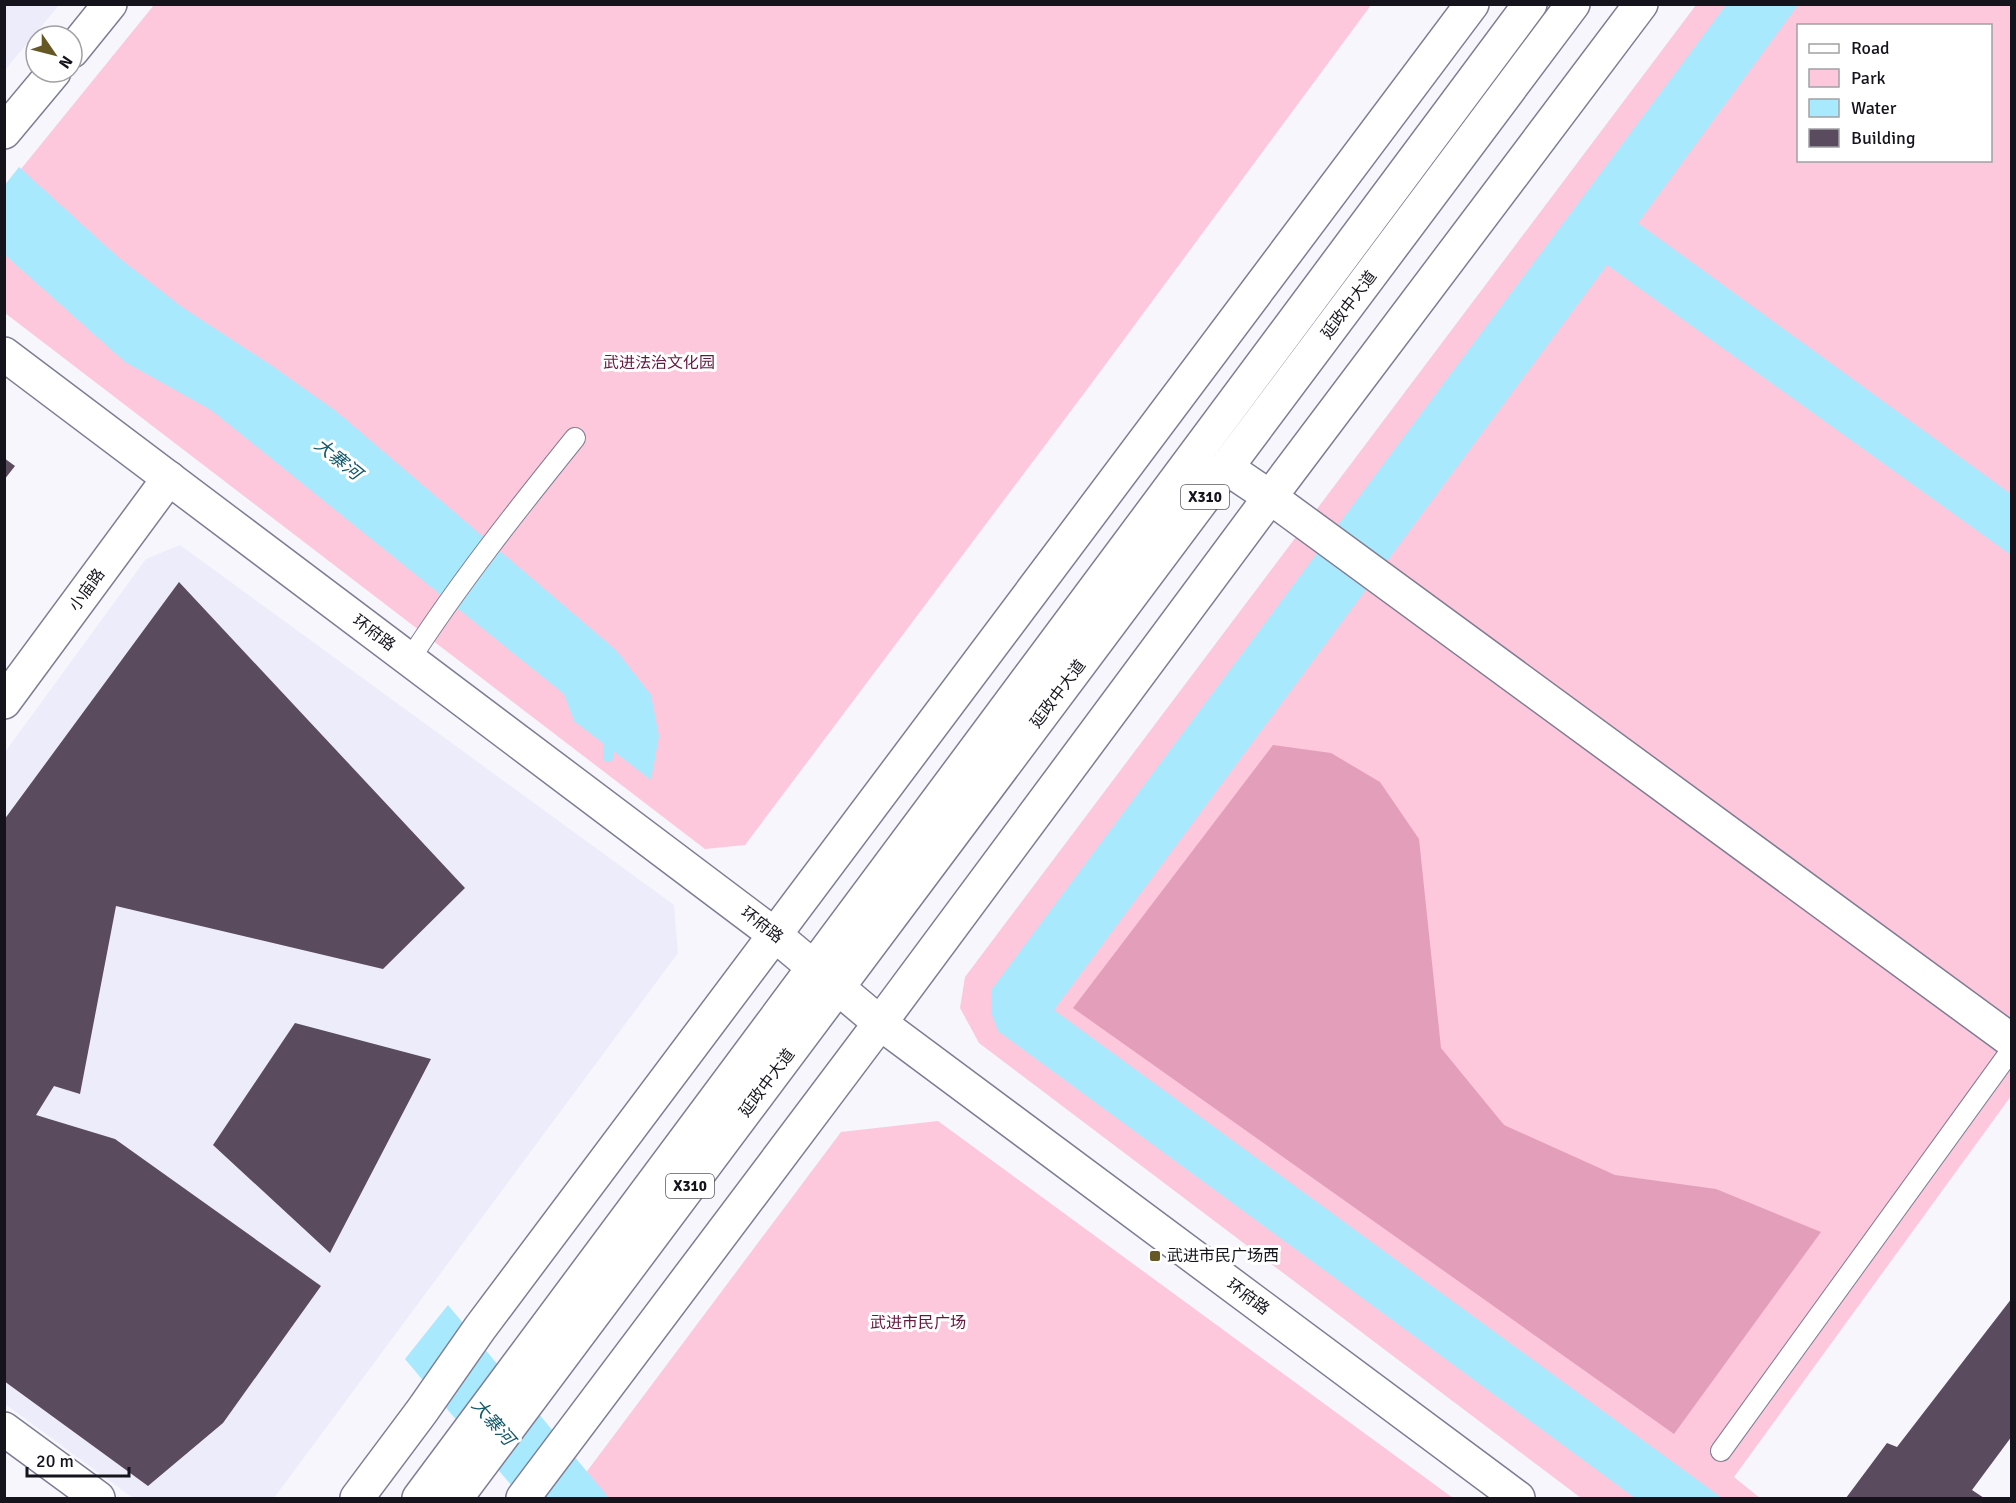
<svg xmlns="http://www.w3.org/2000/svg" width="2016" height="1503" viewBox="0 0 2016 1503" font-family="Signika,'Noto Sans SC',sans-serif">
  <style>
    .built { fill: #edecfa }
    .green { fill: #fdc7dc; fill-rule: evenodd }
    .forest { fill: #e39eba }
    .water { fill: #a9e9fd }
    .lines { fill: none; stroke-linecap: round; stroke-linejoin: round }
    .stream { stroke: #a9e9fd; stroke-width: 10 }
    .building { fill: #5a4b5e }
    .service-casing { stroke: #7e7d94; stroke-width: 22 }
    .minor-casing { stroke: #7e7d94; stroke-width: 36 }
    .tertiary-casing { stroke: #7e7d94; stroke-width: 36 }
    .primary-casing { stroke: #7e7d94; stroke-width: 36 }
    .service { stroke: #fff; stroke-width: 20 }
    .minor { stroke: #fff; stroke-width: 33 }
    .tertiary { stroke: #fff; stroke-width: 33 }
    .primary { stroke: #fff; stroke-width: 33 }
    .poi-dot { fill: #655825; stroke: #fff; stroke-width: 2 }
    .labels { text-anchor: middle; dominant-baseline: central; stroke-width: 6; stroke-linejoin: round; paint-order: stroke }
    .shield { fill: #fff; stroke: #5b5a61; stroke-width: 1.5 }
    .shield-label { font-size: 15px; font-weight: bold; fill: #15141d }
    .street-label { font-size: 16px; fill: #15141d; stroke: #fff }
    .park-label { font-size: 16px; fill: #661840; stroke: #fff }
    .poi-label { font-size: 16px; fill: #15141d; stroke: #fff; text-anchor: start }
    .water-label { font-size: 18px; font-style: italic; fill: #13586a; stroke: #fff }
  </style>
  <rect width="100%" height="100%" fill="#f6f6fc"/>
  <path class="built" d="M5,4L59,5L5,70L4,5Z
    M180,545L674,905L678,953L274,1498H133L5,1404V752L146,559Z"/>
  <path class="green" d="M154,5H1371L1094,380L745,845L705,849L5,313L4,190Z
    M1696,5H2011V1096L1734,1477L1760,1498H1581L979,1043L960,1008L965,977ZM1798,26H1990V160H1798Z
    M938,1121L1453,1498H567L841,1132Z"/>
  <path class="forest" d="M1273,745L1331,753L1380,782L1419,839L1441,1048L1504,1125L1615,1175L1716,1189L1821,1232L1674,1434L1073,1008Z"/>
  <path class="water" d="M1726,5H1798L1638,223L2011,494V555L1607,265L1054,1010L1722,1498H1635L998,1031L991,1012L992,989Z
    M19,167L118,257L182,307L271,365L336,411L616,650L651,695L659,736L651,780L574,721L564,694L211,410L125,362L5,255L4,186Z
    M448,1305L609,1498H522L405,1359Z"/>
  <g class="lines">
    <path class="stream" d="M608,757L609,733"/>
  </g>
  <path class="building" d="M4,458L15,466L4,480Z
    M179,582L465,888L383,969L116,906L80,1094L54,1086L36,1115L115,1139L321,1286L223,1423L148,1486L4,1381V820Z
    M295,1023L431,1059L330,1253L213,1145Z
    M2012,1298V1436L1972,1490L1984,1498H1846L1887,1443L1897,1447Z"/>
  <g class="lines">
    <g class="service-casing">
      <path id="service" d="M410,659C460,582 517,510 575,438
        M1721,1451L2012,1049"/>
    </g>
    <g class="minor-casing">
      <path id="minor" d="M1227,468L1270,497L2012,1041
        M4,702L169,478
        M4,1429L98,1498"/>
    </g>
    <g class="tertiary-casing">
      <path id="tertiary" d="M72,51L110,4
        M4,132L54,72
        M4,354L775,935L880,1023L1518,1498
        M357,1498L422,1411L480,1328L1472,4
        M523,1498L880,1023L1270,497L1641,4"/>
    </g>
    <g class="primary-casing">
      <path id="primary" d="M419,1498L1530,4
        M456,1498L1573,4"/>
    </g>
    <use href="#service" class="service"/>
    <use href="#minor" class="minor"/>
    <use href="#tertiary" class="tertiary"/>
    <use href="#primary" class="primary"/>
  </g>
  <rect class="poi-dot" x="1149" y="1250" width="12" height="12" rx="3"/>
  <g class="labels">
    <g class="shield">
      <rect x="1181" y="485" width="48" height="24" rx="4.5"/>
      <rect x="666" y="1174" width="48" height="24" rx="4.5"/>
    </g>
    <g class="shield-label">
      <text x="1205" y="497">X310</text>
      <text x="690" y="1186">X310</text>
    </g>
    <g class="street-label">
      <text transform="translate(1349 305) rotate(-53)">延政中大道</text>
      <text transform="translate(87 590) rotate(-54)">小庙路</text>
      <text transform="translate(374 633) rotate(37)">环府路</text>
      <text transform="translate(1058 694) rotate(-53)">延政中大道</text>
      <text transform="translate(762 925) rotate(38)">环府路</text>
      <text transform="translate(767 1083) rotate(-53)">延政中大道</text>
      <text transform="translate(1248 1297) rotate(37)">环府路</text>
    </g>
    <g class="park-label">
      <text x="659" y="363">武进法治文化园</text>
      <text x="918" y="1323">武进市民广场</text>
    </g>
    <g class="poi-label">
      <text x="1167" y="1256">武进市民广场西</text>
    </g>
    <g class="water-label">
      <text transform="translate(338 459) rotate(39)">大寨河</text>
      <text transform="translate(493 1422) rotate(49)">大寨河</text>
    </g>
  </g>
  <rect width="2016" height="1503" fill="none" stroke="#15141d" stroke-width="12"/>
  <rect x="1797" y="24" width="195" height="138" fill="#ffffff" stroke="#a1a1a5" stroke-width="1.5"/>
  <rect x="1809" y="44" width="30" height="9" fill="#ffffff" stroke="#a1a1a5" stroke-width="1.5"/>
  <text x="1851" y="54" font-size="18" fill="#15141d">Road</text>
  <rect x="1809" y="69" width="30" height="18" fill="#fdc7dc" stroke="#a1a1a5" stroke-width="1.5"/>
  <text x="1851" y="84" font-size="18" fill="#15141d">Park</text>
  <rect x="1809" y="99" width="30" height="18" fill="#a9e9fd" stroke="#a1a1a5" stroke-width="1.5"/>
  <text x="1851" y="114" font-size="18" fill="#15141d">Water</text>
  <rect x="1809" y="129" width="30" height="18" fill="#5a4b5e" stroke="#a1a1a5" stroke-width="1.5"/>
  <text x="1851" y="144" font-size="18" fill="#15141d">Building</text>
  <g transform="translate(54 54) rotate(125)"><circle r="28" fill="#ffffff" stroke="#a1a1a5" stroke-width="1.5"/>
  <path d="M0-4.5L10 22L0 15L-10 22Z" fill="#655825"/>
  <text y="-9" font-size="16" font-weight="bold" text-anchor="middle" fill="#15141d">N</text>
  </g>
  <path d="M27 1467v9h102v-9" fill="none" stroke="#15141d" stroke-width="3"/>
  <text x="36" y="1467" font-size="18" fill="#15141d" stroke="#ffffff" stroke-width="4.5" paint-order="stroke">20 m</text>
</svg>
